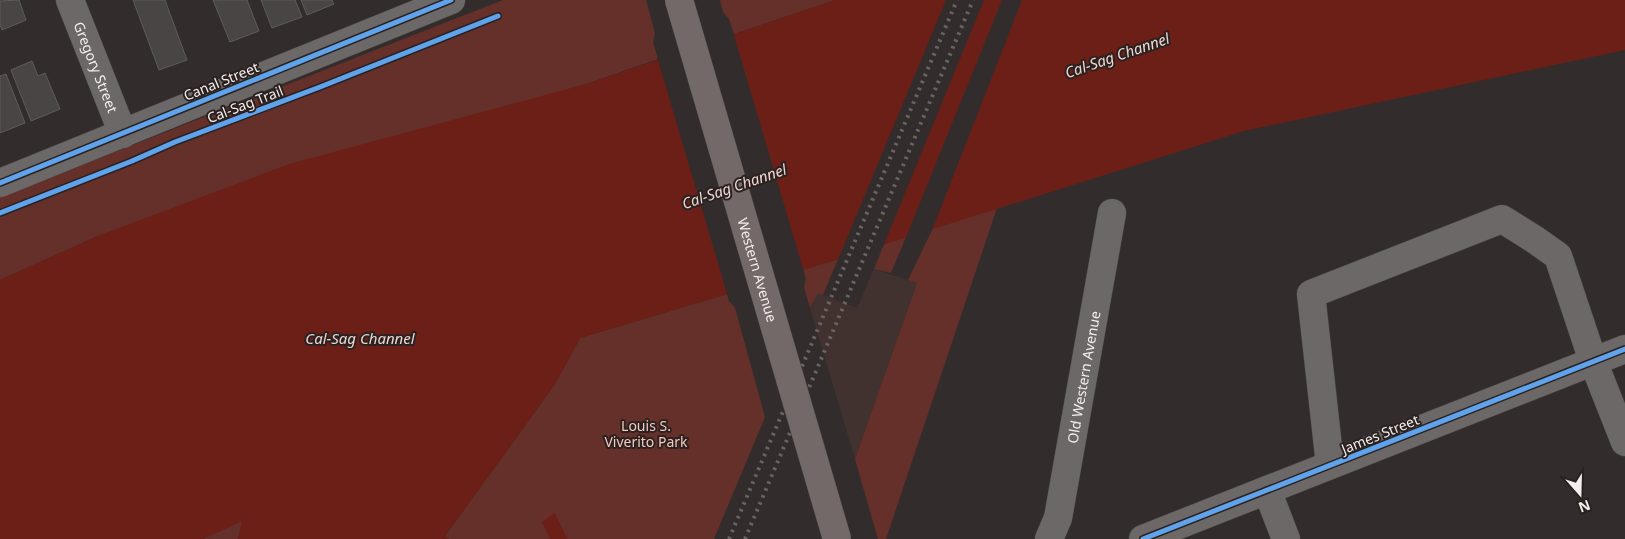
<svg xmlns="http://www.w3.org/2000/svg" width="1625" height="539" viewBox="0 0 1625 539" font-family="'Noto Sans',sans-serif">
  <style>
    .built { fill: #41322f }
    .green { fill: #653029 }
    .water { fill: #6c1f17 }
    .pier { fill: #322d2c }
    .building { fill: #494544; stroke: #5f5b5a }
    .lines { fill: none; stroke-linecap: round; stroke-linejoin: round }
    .minor-casing { stroke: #4e4949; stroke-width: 29 }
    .minor { stroke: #6d6868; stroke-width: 28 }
    .rail { stroke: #686463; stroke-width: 4; stroke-dasharray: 2.5 5; stroke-linecap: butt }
    .major-bridge-casing { stroke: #4e4949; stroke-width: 29; stroke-linecap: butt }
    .major-bridge { stroke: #736968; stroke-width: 28 }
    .cycleway-casing { stroke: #2a2220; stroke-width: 8 }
    .cycleway { stroke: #60a3ed; stroke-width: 5 }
    .labels { text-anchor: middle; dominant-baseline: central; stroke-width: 4; stroke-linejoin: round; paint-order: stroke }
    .street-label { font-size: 14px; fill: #f4eeed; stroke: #2a2220 }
    .park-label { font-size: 14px; fill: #fac8bf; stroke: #2a2220 }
    .water-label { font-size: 15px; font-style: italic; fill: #efd5d0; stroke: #2a2220 }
  </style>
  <rect width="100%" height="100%" fill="#322d2c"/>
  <path class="built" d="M874,269L917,283L855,459L810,308L818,293L857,308Z"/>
  <path class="green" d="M503,0H646L655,33L653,42L658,59L586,84L100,235L0,280V197Z
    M720,0H835L734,34L729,19L723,12Z
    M997,208L886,539H878L855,459L917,283L908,280L933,228Z
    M906,237L891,273L874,269L884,244Z
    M838,259L823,295L818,293L810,308L804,287L806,279L803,270Z
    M727,294L729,301L735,308L765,417L714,539H449L445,536L555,384L580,338Z
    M243,520L238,539H203Z"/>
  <path class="water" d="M835,0H1625V50L1244,131L727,294L580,338L555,384L445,536L449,539H238L242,521L203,539H0V280L100,235L289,164L586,84Z
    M555,513L566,536L568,539H550L542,522Z"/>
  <path class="pier" d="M946,0H984L883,247L837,262Z
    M1002,0H1022L933,228L931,232L905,240Z
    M733,32L804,272L728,297L657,57Z"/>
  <path class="building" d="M19,0L26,20L2,30L0,25V1Z
    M133,0H165L187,60L159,70Z
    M213,0H247L259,31L230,42Z
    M261,0H295L302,17L272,28Z
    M301,0H332L334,4L307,15Z
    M32,61L38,76L45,73L60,109L31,121L11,70Z
    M6,74L25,123L0,133V76Z"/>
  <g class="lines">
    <g class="minor-casing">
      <g id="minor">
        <path id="s1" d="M70,0L123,134"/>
        <path d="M0,183L451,0"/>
        <path d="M1330,465L1311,294L1502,219L1534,239L1558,256L1593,361L1625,442"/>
        <path d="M1267,490L1286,539"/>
        <path id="s2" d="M1049,539L1058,518L1112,213"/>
        <path d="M1143,539L1625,349"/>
      </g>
    </g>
    <use href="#minor" class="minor"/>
    <path class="rail" d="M729,539L957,0
      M745,539L973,0"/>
    <g class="major-bridge-casing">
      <g id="major-bridge">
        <path id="s3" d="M679,0L837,539"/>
      </g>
    </g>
    <use href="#major-bridge" class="major-bridge"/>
    <g class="cycleway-casing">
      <path id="cycleway" d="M0,183L451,0
        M0,213L132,161L175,142L320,87L498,16
        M1143,539L1625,349"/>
    </g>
    <use href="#cycleway" class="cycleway"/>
  </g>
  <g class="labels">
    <g class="street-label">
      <text stroke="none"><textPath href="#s1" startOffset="72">Gregory Street</textPath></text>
      <text transform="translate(221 81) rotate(-22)">Canal Street</text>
      <text transform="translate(245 104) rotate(-21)">Cal-Sag Trail</text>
      <text stroke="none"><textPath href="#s3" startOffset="281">Western Avenue</textPath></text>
      <text stroke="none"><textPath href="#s2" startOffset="166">Old Western Avenue</textPath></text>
      <text transform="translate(1380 434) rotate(-22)">James Street</text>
    </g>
    <g class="park-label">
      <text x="646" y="425">Louis S.<tspan x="646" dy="16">Viverito Park</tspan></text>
    </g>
    <g class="water-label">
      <text transform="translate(1117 55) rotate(-19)">Cal-Sag Channel</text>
      <text transform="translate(734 186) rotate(-19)">Cal-Sag Channel</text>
      <text x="360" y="338">Cal-Sag Channel</text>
    </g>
  </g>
  <g transform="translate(1580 494) rotate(160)" stroke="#2a2220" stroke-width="4" paint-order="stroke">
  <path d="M0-4L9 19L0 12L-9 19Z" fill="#f4eeed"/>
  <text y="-8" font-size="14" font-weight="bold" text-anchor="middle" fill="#f4eeed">N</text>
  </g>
</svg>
